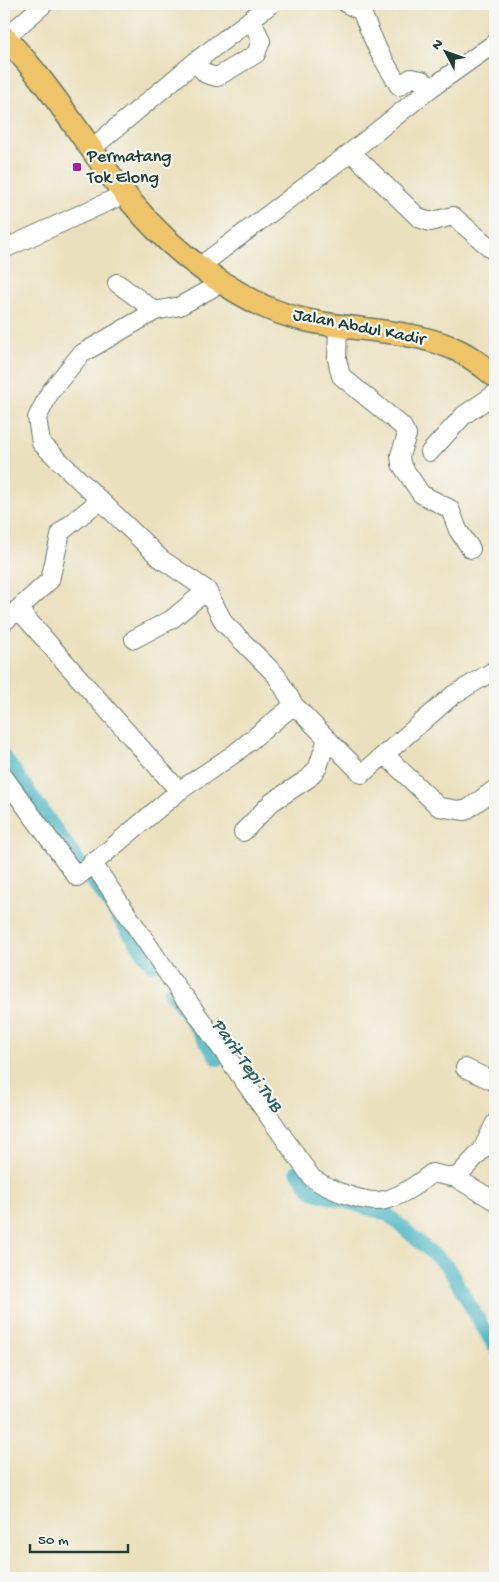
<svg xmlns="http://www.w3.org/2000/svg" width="499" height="1582" viewBox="0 0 499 1582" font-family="'Gochi Hand',sans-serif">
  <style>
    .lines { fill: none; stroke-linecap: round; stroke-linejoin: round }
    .canal { stroke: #48b6c2; stroke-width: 14 }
    .minor-casing { stroke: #667664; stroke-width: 20 }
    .major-casing { stroke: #667664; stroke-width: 25 }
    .minor { stroke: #fff; stroke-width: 18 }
    .major { stroke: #efc469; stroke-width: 22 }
    .poi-dot { fill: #b5179e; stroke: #f6f6f2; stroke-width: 2 }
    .labels { text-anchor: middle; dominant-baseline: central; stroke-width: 4.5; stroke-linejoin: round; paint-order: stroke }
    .poi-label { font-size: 18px; fill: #1f3d34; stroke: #f6f6f2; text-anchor: start }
    .street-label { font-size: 18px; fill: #1f3d34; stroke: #f6f6f2 }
    .water-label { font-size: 19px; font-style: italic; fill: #2b615f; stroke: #f6f6f2 }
  </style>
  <rect width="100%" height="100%" fill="#f6f6f2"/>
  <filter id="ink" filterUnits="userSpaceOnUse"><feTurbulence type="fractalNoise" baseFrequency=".02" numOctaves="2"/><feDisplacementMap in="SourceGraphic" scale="10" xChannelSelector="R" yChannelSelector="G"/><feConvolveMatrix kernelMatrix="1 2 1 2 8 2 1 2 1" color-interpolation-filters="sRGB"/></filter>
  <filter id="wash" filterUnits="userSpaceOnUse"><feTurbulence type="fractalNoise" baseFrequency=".0096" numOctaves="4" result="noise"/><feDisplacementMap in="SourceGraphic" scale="20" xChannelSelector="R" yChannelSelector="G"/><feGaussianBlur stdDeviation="1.12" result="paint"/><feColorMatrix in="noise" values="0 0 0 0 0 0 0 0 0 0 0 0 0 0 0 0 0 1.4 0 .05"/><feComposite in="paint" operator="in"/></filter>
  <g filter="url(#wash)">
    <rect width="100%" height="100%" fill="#ebe0bd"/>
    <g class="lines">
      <path class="canal" d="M4,756L152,965
        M170,991L218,1059
        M297,1171L312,1192L387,1214L448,1267L495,1348"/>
    </g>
  </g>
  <g filter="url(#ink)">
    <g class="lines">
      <g class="minor-casing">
        <path id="minor" d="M347,4L361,11L379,52L399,86L411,78L422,80L431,88
          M5,38L44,4
          M195,62L206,74L217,77L256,54L261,41L252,20
          M91,149L195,62L271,4
          M351,152L419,218L430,222L453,216L495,252
          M4,249L125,194
          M199,267L351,152L431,88L495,43
          M223,282L180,306L155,311L81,354L50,392L37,418L41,443L161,559L207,590L224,623L276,675L294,705L362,774L453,695L495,670
          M117,283L155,311
          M338,327L337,359L341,376L402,426L407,435L400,455L401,464L421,494L450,509L458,530L471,549
          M430,452L464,415L495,394
          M18,609L179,791
          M4,622L50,580L61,532L99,501
          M134,639L172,619L207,590
          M385,755L439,807L465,811L495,789
          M4,777L77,877L179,791L234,754L294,705
          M243,832L272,802L309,778L318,767L327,739
          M92,862L184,998
          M185,997L312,1178C328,1189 366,1205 385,1200C402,1196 419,1183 432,1173L456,1178L495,1201
          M465,1068L495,1082
          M456,1178L482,1150L495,1123"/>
      </g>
      <g class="major-casing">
        <path id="major" d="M4,37C65,98 103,181 167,240C195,266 229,289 263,306C327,336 402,322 461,352C473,358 485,368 495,376"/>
      </g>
      <use href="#minor" class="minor"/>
      <use href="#major" class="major"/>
    </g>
  </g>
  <rect class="poi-dot" x="72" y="162" width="10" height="10" rx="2.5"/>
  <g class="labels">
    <g class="poi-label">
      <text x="87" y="157">Permatang<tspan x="87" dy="21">Tok Elong</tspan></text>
    </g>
    <g class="street-label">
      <text transform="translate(359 328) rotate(11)">Jalan Abdul Kadir</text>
    </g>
    <g class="water-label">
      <text transform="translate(246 1066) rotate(55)">Parit Tepi TNB</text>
    </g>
  </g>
  <rect width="499" height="1582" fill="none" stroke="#f6f6f2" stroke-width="20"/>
  <g transform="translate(446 52) rotate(311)" stroke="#f6f6f2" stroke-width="4" paint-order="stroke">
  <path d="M0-4L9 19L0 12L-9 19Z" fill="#1f3d34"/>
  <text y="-8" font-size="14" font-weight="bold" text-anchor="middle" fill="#1f3d34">N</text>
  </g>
  <path d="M30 1544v8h98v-8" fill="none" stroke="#1f3d34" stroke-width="2.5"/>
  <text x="38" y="1544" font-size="15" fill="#1f3d34" stroke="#f6f6f2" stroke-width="4" paint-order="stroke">50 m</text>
</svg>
